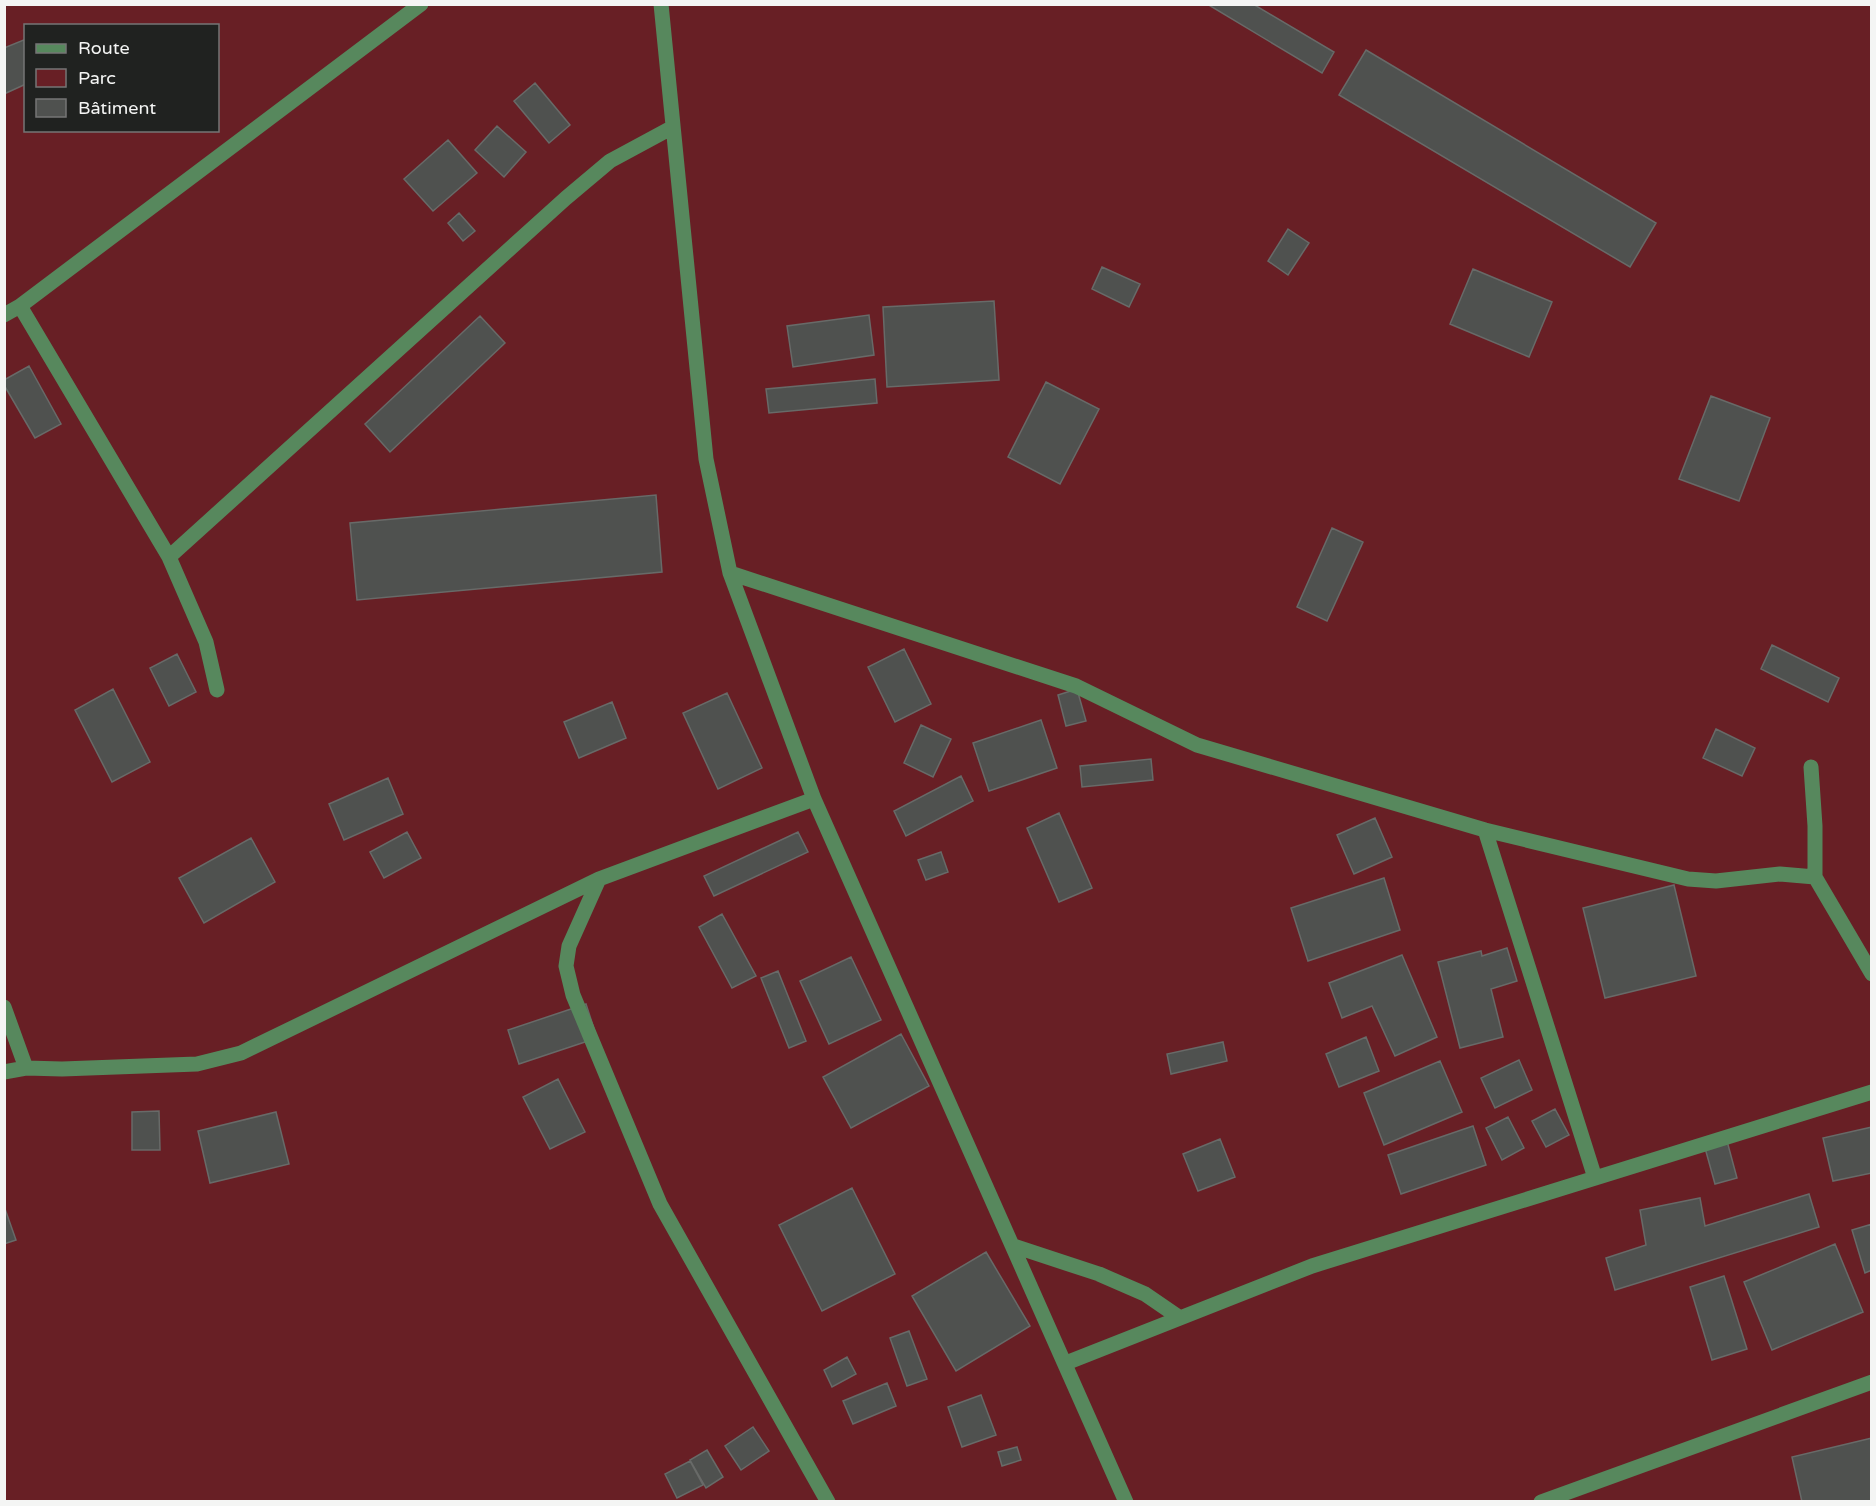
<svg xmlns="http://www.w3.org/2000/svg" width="1876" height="1506" viewBox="0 0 1876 1506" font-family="'Varela Round',sans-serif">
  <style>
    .green { fill: #681f25; fill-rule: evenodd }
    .building { fill: #4f514f; stroke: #686a68; stroke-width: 1.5 }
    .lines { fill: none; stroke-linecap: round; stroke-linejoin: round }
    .minor { stroke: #57885d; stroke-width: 15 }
  </style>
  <rect width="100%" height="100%" fill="#2a2c2a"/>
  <path class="green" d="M5,5H1871V1501H5ZM26,26H218V130H26Z"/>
  <path class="building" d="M1207,4H1253L1334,52L1322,73Z
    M26,39V84L4,94V48Z
    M1366,50L1656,223L1630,267L1339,95Z
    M535,83L570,125L549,143L514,101Z
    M497,126L526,152L504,177L475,150Z
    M448,140L477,173L433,211L404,179Z
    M459,213L475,231L463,241L448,223Z
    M1288,229L1309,243L1288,275L1268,261Z
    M1102,267L1140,284L1129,307L1092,289Z
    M1473,269L1552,302L1529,357L1450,324Z
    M994,301L999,380L887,387L883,307Z
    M869,315L874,355L793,367L787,326Z
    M480,316L505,343L390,452L365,424Z
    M29,366L61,424L35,438L4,385V380Z
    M875,379L877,403L769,413L766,389Z
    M1046,382L1099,409L1060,484L1008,457Z
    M1711,396L1770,418L1739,501L1679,479Z
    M656,495L662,572L357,600L350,523Z
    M1332,528L1363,542L1327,621L1297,607Z
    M1772,645L1839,678L1828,702L1761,669Z
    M904,649L931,704L895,722L868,667Z
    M177,654L196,692L169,706L150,668Z
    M113,689L150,762L112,782L75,710Z
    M1077,689L1086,721L1066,726L1058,695Z
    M727,693L762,768L718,789L683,713Z
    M612,702L626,738L579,758L564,722Z
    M1041,720L1057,768L989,791L973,743Z
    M921,725L951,739L933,777L904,763Z
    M1716,729L1755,748L1742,776L1703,758Z
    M1151,759L1153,780L1082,787L1080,766Z
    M961,776L973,801L906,836L894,811Z
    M388,778L403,814L344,840L329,804Z
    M1059,813L1092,888L1059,902L1027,828Z
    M1375,818L1392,857L1354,874L1337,835Z
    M407,832L421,858L384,878L370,852Z
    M798,832L808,852L714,896L704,876Z
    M251,838L275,882L204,923L179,878Z
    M941,852L948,872L926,880L918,860Z
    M1384,878L1400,930L1308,961L1291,908Z
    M1674,885L1696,976L1605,998L1583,908Z
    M722,914L756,976L732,988L699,927Z
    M1507,948L1517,981L1491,989L1503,1037L1460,1048L1438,962L1481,951L1482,956Z
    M1402,955L1437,1037L1395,1056L1372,1006L1342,1018L1329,983Z
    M851,957L881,1020L829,1044L800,981Z
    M778,971L806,1041L789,1048L761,978Z
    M586,1004L597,1038L519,1064L508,1030Z
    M901,1034L929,1086L851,1128L823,1077Z
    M1366,1037L1379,1071L1339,1087L1326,1054Z
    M1223,1042L1227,1061L1171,1074L1167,1054Z
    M1519,1060L1532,1090L1495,1108L1481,1078Z
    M1440,1061L1462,1112L1384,1145L1364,1093Z
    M558,1079L585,1132L550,1149L523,1097Z
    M1555,1109L1569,1135L1546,1147L1532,1121Z
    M159,1111L160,1150H132V1112Z
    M276,1112L289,1164L210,1183L198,1131Z
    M1508,1117L1524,1148L1502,1160L1486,1128Z
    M1473,1126L1486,1165L1401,1194L1388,1155Z
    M1872,1127V1173L1833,1181L1823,1138Z
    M1220,1139L1235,1177L1198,1191L1183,1154Z
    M1727,1141L1737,1178L1715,1184L1705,1148Z
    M852,1188L895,1274L822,1311L779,1225Z
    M1809,1194L1819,1227L1615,1290L1606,1258L1646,1245L1640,1210L1700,1198L1705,1226Z
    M4,1206L16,1240L4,1244Z
    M1872,1224V1270L1865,1273L1852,1230Z
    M1835,1244L1863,1312L1772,1350L1744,1282Z
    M986,1252L1030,1326L956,1371L912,1296Z
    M1724,1276L1747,1349L1712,1360L1690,1287Z
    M909,1331L927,1379L907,1386L890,1338Z
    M847,1357L856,1374L832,1387L824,1370Z
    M887,1383L896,1406L853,1424L843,1401Z
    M981,1395L996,1435L962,1447L948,1407Z
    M753,1427L769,1451L741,1470L725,1446Z
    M1872,1438V1502H1802L1792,1457Z
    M1017,1447L1021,1460L1002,1466L998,1452Z
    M707,1450L723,1477L706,1488L690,1460Z
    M690,1461L703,1485L677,1498L665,1474Z"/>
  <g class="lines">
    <path class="minor" d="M661,4L706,459L730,573L814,799L1126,1502
      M20,306L169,557L206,642L217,690
      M4,315L20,306L421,4
      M169,557L566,198L610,161L673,127
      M730,573L1076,686L1197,745L1485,830L1688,879L1716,881L1780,874L1815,877L1872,974
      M1811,767L1815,826V877
      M1485,830L1595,1178
      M599,879L569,946L566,966L573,995L660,1204L828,1502
      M4,1007L26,1068
      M4,1072L26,1068L62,1069L197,1064L241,1053L599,879L814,799
      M1014,1246L1099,1274L1145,1294L1180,1318
      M1066,1363L1312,1266L1872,1092
      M1541,1502L1872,1382"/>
  </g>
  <rect width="1876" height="1506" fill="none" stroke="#f4f5f4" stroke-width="12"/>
  <rect x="24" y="24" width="195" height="108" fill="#202220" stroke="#757675" stroke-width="1.5"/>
  <rect x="36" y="44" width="30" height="9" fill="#57885d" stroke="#757675" stroke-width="1.5"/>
  <text x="78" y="54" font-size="18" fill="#f4f5f4">Route</text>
  <rect x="36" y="69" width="30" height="18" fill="#681f25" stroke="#757675" stroke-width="1.5"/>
  <text x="78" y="84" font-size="18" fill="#f4f5f4">Parc</text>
  <rect x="36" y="99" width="30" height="18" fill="#4f514f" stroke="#757675" stroke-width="1.5"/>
  <text x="78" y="114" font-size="18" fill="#f4f5f4">Bâtiment</text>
</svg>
